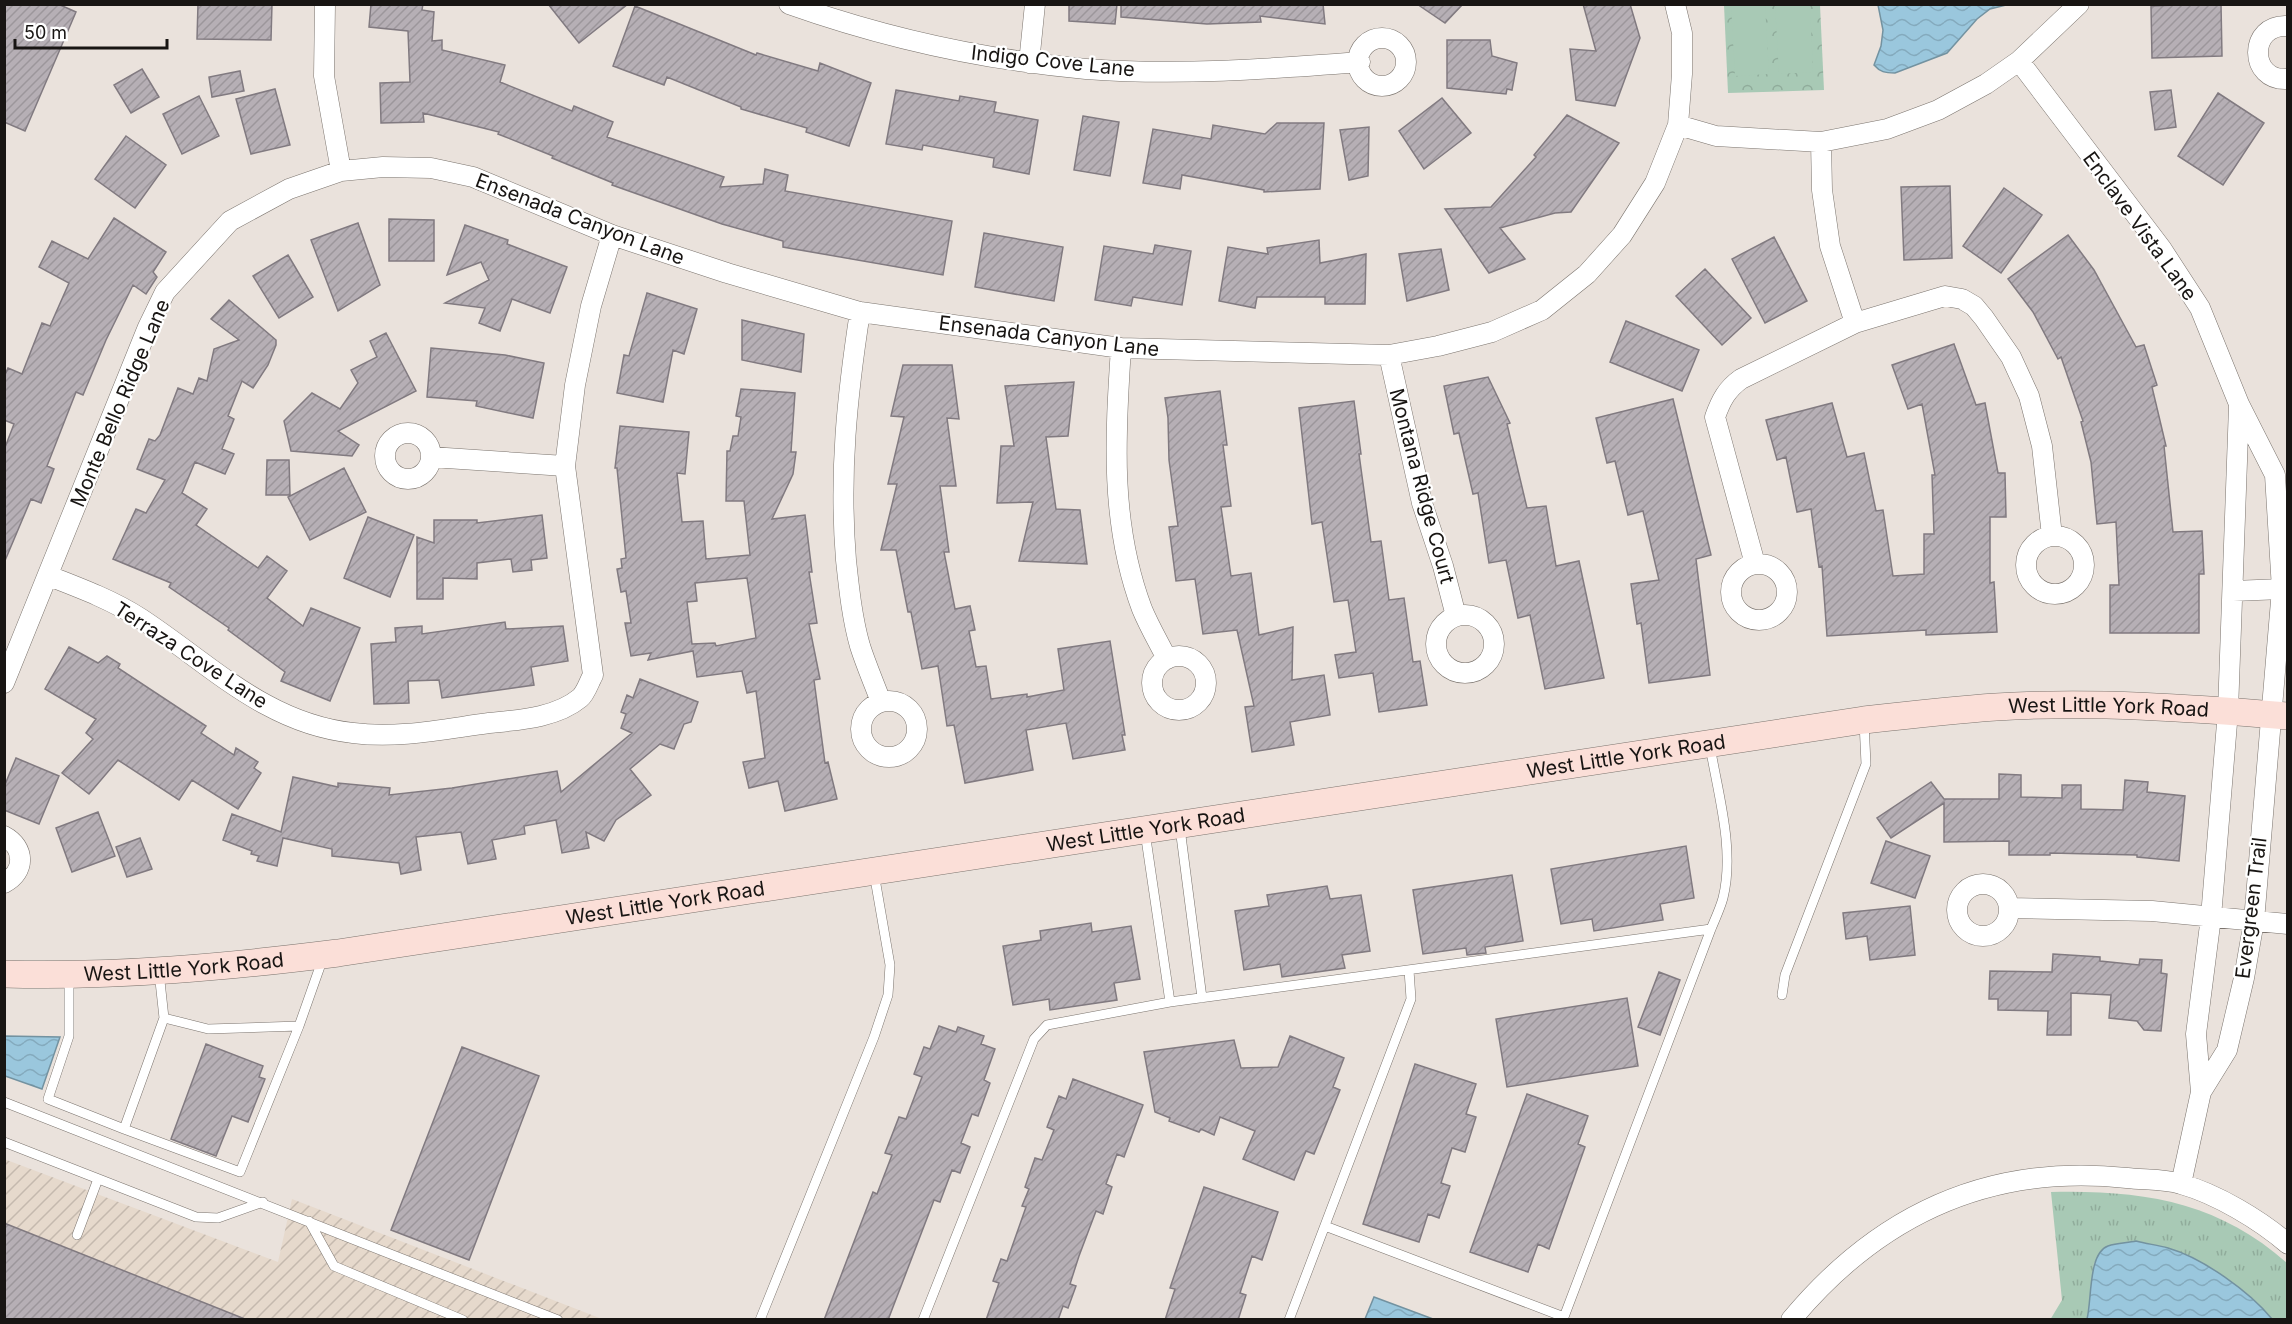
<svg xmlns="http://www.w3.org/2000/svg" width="2292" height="1324" viewBox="0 0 2292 1324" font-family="Inter,sans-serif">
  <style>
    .industrial { fill: url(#industrial-furrows) }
    .grass { fill: url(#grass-tufts) }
    .park { fill: url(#park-crowns) }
    .pitch { fill: #a8c9b5 }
    .water { fill: url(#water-waves); stroke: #7392a0; stroke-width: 1.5 }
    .building { fill: url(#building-hatch); stroke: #817a80; stroke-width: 1.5; fill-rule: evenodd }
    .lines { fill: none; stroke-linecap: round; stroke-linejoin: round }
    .lane-casing { stroke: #7b746e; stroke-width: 10 }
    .street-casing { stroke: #7b746e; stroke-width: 21 }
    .secondary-casing { stroke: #7b746e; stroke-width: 28 }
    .lane { stroke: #fff; stroke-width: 9 }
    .street { stroke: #fff; stroke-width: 20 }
    .secondary { stroke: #fbdfd8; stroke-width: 27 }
    .labels { text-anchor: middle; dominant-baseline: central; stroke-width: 4.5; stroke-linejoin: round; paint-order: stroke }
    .street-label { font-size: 20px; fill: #181513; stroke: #fff }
  </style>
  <defs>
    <pattern id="industrial-furrows" width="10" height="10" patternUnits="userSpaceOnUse" patternTransform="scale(1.5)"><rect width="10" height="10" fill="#e6d9cc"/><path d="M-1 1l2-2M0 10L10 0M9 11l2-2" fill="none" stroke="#c5b9ae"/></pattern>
    <pattern id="grass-tufts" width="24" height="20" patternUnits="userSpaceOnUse" patternTransform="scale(1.5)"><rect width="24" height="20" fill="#a8c9b5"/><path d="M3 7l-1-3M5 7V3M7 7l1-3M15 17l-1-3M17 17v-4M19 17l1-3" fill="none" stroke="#90ac9b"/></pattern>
    <pattern id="park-crowns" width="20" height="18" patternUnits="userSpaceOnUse" patternTransform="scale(1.5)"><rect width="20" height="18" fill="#a8c9b5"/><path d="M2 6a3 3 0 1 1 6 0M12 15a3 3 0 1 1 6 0" fill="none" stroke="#90ac9b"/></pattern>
    <pattern id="water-waves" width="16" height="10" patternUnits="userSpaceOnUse" patternTransform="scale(1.5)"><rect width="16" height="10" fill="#9ac7dd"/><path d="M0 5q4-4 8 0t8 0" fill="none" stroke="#84aabd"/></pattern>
    <pattern id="building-hatch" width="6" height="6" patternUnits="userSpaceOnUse" patternTransform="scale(1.5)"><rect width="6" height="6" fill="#b6afb5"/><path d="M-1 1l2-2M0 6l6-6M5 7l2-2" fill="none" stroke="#9c969b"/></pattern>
  </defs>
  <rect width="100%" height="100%" fill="#eae2dc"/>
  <path class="industrial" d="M4,1159L278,1262L292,1199L602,1319H5Z"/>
  <path class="grass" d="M2051,1192C2142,1190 2217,1201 2287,1263V1319H2272L2245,1292L2197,1262L2170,1249L2136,1241L2094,1263L2091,1303L2087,1319L2050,1320L2062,1300Z"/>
  <path class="park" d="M1724,5H1820L1824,90L1728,93Z"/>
  <path class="pitch" d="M1731,5H1765L1769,74L1735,76Z
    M1775,5H1810L1813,72L1779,74Z"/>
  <path class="water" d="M1878,5H2006L1990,9L1977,19L1947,53L1895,73C1885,73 1880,72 1874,65L1881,46L1883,30Z
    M4,1036L60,1037L42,1089L5,1076Z
    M2136,1241C2147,1244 2158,1245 2168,1248C2203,1258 2250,1292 2272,1319H2087C2092,1300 2088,1253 2108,1246C2117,1243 2127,1243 2136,1241Z
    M1374,1297L1433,1319H1365Z"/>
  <path class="building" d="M4,4H58L76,12L25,131L4,122Z
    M198,4H272L271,40L197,39Z
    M371,4H423L422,10L434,12L432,41L442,40V50L505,65L500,82L572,111L574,106L613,122L607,137L724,177L720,187L763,184L765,169L788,175L785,191L952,221L943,275L783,247V241L722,224L612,185L613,183L552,158L553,156L498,134L499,132L423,113L424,122L381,123L380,83L410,82L408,31L369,27Z
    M548,4H628L579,43Z
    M1069,4H1117L1115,24L1069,21Z
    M1121,4H1323L1325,24L1260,16L1261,22L1207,24L1121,17Z
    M1417,4H1463L1445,23Z
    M1583,4H1630L1640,38L1615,106L1576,100L1570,49L1596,51Z
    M2204,4H2221L2222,56L2152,58L2151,6Z
    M635,6L756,55L757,53L818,71L820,63L871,83L849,146L806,132L807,128L741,109V107L667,77L664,85L613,66Z
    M1447,40H1490L1492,56L1517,63L1512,90L1507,89L1506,94L1447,88Z
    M142,69L159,97L131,113L114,85Z
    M240,71L244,91L212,97L209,77Z
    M275,89L290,145L251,154L236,99Z
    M896,90L959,101L960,96L996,102L994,112L1038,120L1029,174L993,167L994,158L923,145L922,150L886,144Z
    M2171,90L2176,127L2155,130L2150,92Z
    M2218,93L2264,123L2223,185L2178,156Z
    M199,96L219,136L182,154L163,114Z
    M1442,98L1471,133L1424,169L1399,131Z
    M1567,115L1619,143L1571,212L1555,213L1500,228L1525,259L1489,273L1445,209L1491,207L1536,157L1534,155Z
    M1083,116L1119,122L1110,176L1074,170Z
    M1277,123H1324L1320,189L1264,192V190L1182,175L1180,189L1143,183L1153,129L1211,139L1213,125L1265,134Z
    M1369,127L1368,176L1349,180L1340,130Z
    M126,136L166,165L135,208L95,179Z
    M1950,186L1952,258L1904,260L1901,187Z
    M2004,188L2042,215L2001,273L1963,246Z
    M114,218L166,252L153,272L157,277L146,294L133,285L106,340L83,395L76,392L47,466L54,469L41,503L31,499L4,563V450L14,424L4,420V377L8,368L22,374L42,323L50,326L69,283L39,267L52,241L88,259Z
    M389,219L434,220V261H389Z
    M358,223L380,285L338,311L311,240Z
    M465,225L508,240L507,244L567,267L550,313L512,299L500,331L479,323L485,308L445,303L489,280L481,262L447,275Z
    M984,233L1063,247L1054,301L975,287Z
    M2068,235L2094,270L2136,347L2144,345L2157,385L2152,387L2166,446H2164L2173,532L2202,531L2204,574H2199V633H2110V585H2119L2116,522L2097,524L2091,462L2081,422L2083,421L2061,357L2058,359L2033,312L2008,279Z
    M1774,237L1807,301L1765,323L1732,259Z
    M1319,240L1320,263L1366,254L1365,304H1325V297H1257L1255,308L1219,301L1228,247L1268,254L1267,248Z
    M1155,245L1191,251L1182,305L1133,297L1131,306L1095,300L1104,246L1153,254Z
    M1441,249L1449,290L1407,301L1399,254Z
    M288,255L313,297L279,318L253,276Z
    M1705,269L1751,318L1722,345L1676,296Z
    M647,293L697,309L684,354L673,350L663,402L617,393L624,355L629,356Z
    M229,300L276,340V345L268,365L253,388L242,381L228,416L234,419L222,449L234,454L225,474L195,462L182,493L207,509L196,525L258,568L267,556L287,571L267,598L303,626L311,608L360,628L330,701L281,681L285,672L228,630L229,628L169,587L171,583L113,559L136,509L146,513L165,480L137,469L149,439L155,441L160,435L178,388L193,394L199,378L207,381L214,349L239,340L211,319Z
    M742,320L804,334L801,372L742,360Z
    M1626,321L1699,350L1682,391L1610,362Z
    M386,333L416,391L338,431L359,445L352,456L291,451L284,421L312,393L340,409L358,383L351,370L377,357L370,341Z
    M1954,344L1976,405L1985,403L1998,473H2005L2006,517H1990V583L1994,582L1997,632L1926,635V630L1827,636L1822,566L1819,567L1811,509L1797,512L1786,457L1777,460L1766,420L1832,403L1847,457L1864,453L1876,511L1883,510L1893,576L1924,574V534H1934L1932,475H1935L1922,404L1908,409L1892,365Z
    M431,348L505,355L544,363L533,418L476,406L477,401L427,397Z
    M903,365H952L959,419L947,418L956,486H940L949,552H944L955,609L970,606L975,630L969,631L976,667L986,666L991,699L1027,694V697L1064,690L1058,649L1110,641L1125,735H1122L1125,750L1073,759L1066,723L1026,730L1033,770L965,783L954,725L947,726L938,666L922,669L911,612H908L896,550H881L897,484H888L904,417L891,416Z
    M1488,377L1510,423L1507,424L1527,508L1546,506L1556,566L1579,561L1604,678L1545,689L1530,615L1518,618L1506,560L1489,563L1478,493L1473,494L1459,433L1454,434L1444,386Z
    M1074,382L1068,436L1046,437L1056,509L1080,510L1087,564L1019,561L1033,502L997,503L1001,446H1014L1005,386Z
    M741,389L795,393L791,452H796L793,474L772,519L805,515L812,572H809L817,623L809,624L820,679L814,680L825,763L828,762L837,799L785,811L778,781L749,788L743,762L765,758L756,691L747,693L742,671L697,677L693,651L648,660L651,653L631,656L625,623H631L626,591L621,592L617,569L622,568L621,559L626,558L617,468H615L620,426L689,432L685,474L677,473L682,522L703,521L706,559L750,555L744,501H726L727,451H730L733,436H738L741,417L736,416ZM747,578L756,638L716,646L715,643L692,644L687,602L697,601L695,583Z
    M1220,391L1227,445H1223L1231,506L1221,507L1231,576L1251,573L1259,635L1293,627L1292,680L1324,675L1330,715L1290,722L1294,745L1252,752L1245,707L1254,706L1237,630L1203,634L1195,579L1176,581L1169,527L1178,526L1169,460L1168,418L1165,398Z
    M1673,399L1711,555L1696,559L1710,675L1649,683L1641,623L1637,624L1631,584L1659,580L1643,511L1628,515L1615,461L1607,463L1596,418Z
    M1354,401L1361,454H1359L1371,542L1381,541L1389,600L1404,598L1413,662L1420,661L1427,705L1379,712L1373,673L1339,678L1335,655L1356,652L1348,600L1334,602L1322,522L1312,524L1299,408Z
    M267,460H289L290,495H266Z
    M344,468L366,512L310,540L288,497Z
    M542,515L547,558L531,560L532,570L513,572L511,559L477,563V579L443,578V599H417V537L434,543V520H477V523Z
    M368,517L414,535L390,597L344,578Z
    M505,622L506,629L563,626L568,661L531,667L534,685L442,698L439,680L408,681L409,703L374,704L371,644L396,642L395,628L422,626V634Z
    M69,647L98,663L107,656L120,664L118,668L206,726L201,733L234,755L236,748L258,762L254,768L261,773L238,809L192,780L179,800L118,760L89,794L62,773L93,739L86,733L96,719L45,689Z
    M640,679L698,702L691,722L684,724L674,749L660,744L630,769L651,795L616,820L604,841L586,832L589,848L562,853L556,820L524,826L525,834L492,840L496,859L468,864L461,832L416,837L421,870L401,874L399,863L332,856V849L283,838L277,866L257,861L259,856L251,854L252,851L223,840L232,814L281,832L293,777L338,787V783L390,788L389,795L452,788L557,771L561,792L632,733L621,728L626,714L621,712L627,695L633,698Z
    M16,758L59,776L39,824L4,810V787Z
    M1999,774L2021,775V797L2062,798V785H2081V809L2123,810L2125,780L2148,782L2147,792L2185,796L2179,861L2137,857V855L2050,853V855H2009V841L1944,842V803L1891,838L1877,818L1931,782L1944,799H1999Z
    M98,812L115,856L72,872L56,828Z
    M140,838L152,869L127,877L116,847Z
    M1886,841L1930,856L1915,898L1871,883Z
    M1686,846L1694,898L1660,904L1663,920L1594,931L1592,919L1561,924L1551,869Z
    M1512,875L1523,941L1485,947L1486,953L1467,955L1466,948L1423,954L1413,890Z
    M1327,886L1330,899L1361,895L1370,951L1342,955L1345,968L1282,977L1280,964L1244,970L1235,911L1269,906L1267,895Z
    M1910,906L1915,955L1870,960L1867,936L1846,939L1843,913Z
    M1091,923L1092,932L1131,926L1140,979L1114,983L1117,1000L1050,1010L1049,999L1013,1005L1003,946L1041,940L1040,931Z
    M2053,954L2100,957V961L2139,965L2140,959L2162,960L2161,973L2167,974L2161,1031L2144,1030L2137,1021L2109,1018L2111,995L2071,993V1035H2047L2048,1011L1998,1010V999H1989L1990,971L2052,972Z
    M1659,972L1680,980L1660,1035L1638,1027Z
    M1627,998L1638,1066L1507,1087L1496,1019Z
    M939,1026L956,1032L958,1027L984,1036L981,1044L995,1049L984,1080L990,1083L978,1116L972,1114L961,1143L970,1147L960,1173L952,1170L940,1202L934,1200L888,1320H824L873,1192L877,1194L892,1155L885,1153L899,1117L906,1119L922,1077L914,1074L924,1047L930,1049Z
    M1290,1036L1344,1058L1333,1087L1340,1090L1314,1154L1306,1151L1294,1180L1243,1159L1255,1131L1220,1117L1214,1135L1201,1129L1199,1132L1169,1121L1170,1118L1155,1112L1144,1052L1234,1040L1241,1068L1278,1067Z
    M206,1044L263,1066L259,1077L265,1079L248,1122L232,1116L216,1156L171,1139Z
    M462,1047L539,1076L469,1260L391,1230Z
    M1415,1064L1476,1084L1466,1114L1476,1117L1465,1152L1452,1148L1441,1183L1450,1186L1439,1218L1428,1214L1419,1242L1363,1224Z
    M1073,1079L1143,1105L1124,1157L1117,1154L1106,1184L1112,1187L1103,1214L1096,1211L1079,1256L1070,1284L1076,1286L1068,1308L1063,1306L1058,1320H986L999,1283L993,1281L1001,1259L1007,1261L1026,1207L1022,1206L1029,1189L1025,1187L1035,1158L1042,1160L1054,1130L1047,1127L1059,1096L1066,1099Z
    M1527,1094L1588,1116L1578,1144L1585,1147L1549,1249L1538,1244L1528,1272L1470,1252Z
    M1204,1187L1278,1212L1262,1260L1252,1256L1240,1293L1246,1295L1238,1320H1165L1175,1289L1170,1288Z
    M4,1223L245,1319V1320H4Z"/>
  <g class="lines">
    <g class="lane-casing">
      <path id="lane" d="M1710,746C1718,794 1735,850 1723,898C1720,909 1715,919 1711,929
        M1180,828L1202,998
        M1145,832L1170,1002
        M159,972L164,1018L124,1129L240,1172L299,1026L323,958
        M69,977V1036L48,1099L124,1129
        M1782,995L1785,975L1866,764L1864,722
        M164,1018L208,1029L299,1026
        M4,1102L558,1320
        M4,1142L196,1217L218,1218L263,1202
        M309,1221L334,1266L463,1320
        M77,1235L98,1179
        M760,1320L874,1037L888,995L890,965L874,873
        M923,1320L1034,1039L1047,1025L1170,1002L1711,929L1564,1317L1325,1226
        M1289,1320L1411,999L1409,970"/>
    </g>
    <g class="street-casing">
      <path id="street" d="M325,4L324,76L341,171
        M789,4C885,38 985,60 1086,69C1177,76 1269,69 1360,62
        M2288,26C2248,23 2248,82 2288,79
        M1358 62a24 24 0 1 1 48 0a24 24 0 1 1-48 0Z
        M2019,61L2161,248L2200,308L2239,404L2275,475L2282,589L2254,921L2244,978L2227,1050L2201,1092
        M1029,63L1035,4
        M1678,125L1716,136L1821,142L1887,129L1938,110L1986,84L2019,61L2079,4
        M1821,142L1822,190L1830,246L1855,323
        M860,312C847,396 839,474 846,560C849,588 852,618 860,646C866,665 874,683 881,702
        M1121,348C1115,437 1110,524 1142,609C1149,626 1159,643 1167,659
        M1389,355L1422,503L1443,566L1456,616
        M385 456a23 23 0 1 1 46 0a23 23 0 1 1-46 0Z
        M431,457L565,466
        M2026 565a29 29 0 1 1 58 0a29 29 0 1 1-58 0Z
        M1731 592a28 28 0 1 1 56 0a28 28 0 1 1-56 0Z
        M1755,564L1715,417C1721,400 1727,389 1741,379L1855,323L1945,296L1962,299L1974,306L1984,318L2011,357L2029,396L2042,446L2052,536
        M49,576C80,588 112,600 140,618C209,663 266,724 353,733C398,739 444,729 489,723C518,720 556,718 580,698C586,693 589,682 593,675L565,466L575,385L591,306L612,235
        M2233,591L2282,589
        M1436 644a29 29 0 1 1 58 0a29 29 0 1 1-58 0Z
        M1152 683a27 27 0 1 1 54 0a27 27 0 1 1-54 0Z
        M4,683L148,327L165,292L230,221L289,189L341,171L383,167L431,168L473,177L612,235L727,273L860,312L1121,348L1389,355L1438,346L1492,332L1542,310L1587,274L1622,235L1655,183L1678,125L1682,74V33L1675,4
        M861 729a28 28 0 1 1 56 0a28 28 0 1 1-56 0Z
        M4,836C25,847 26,872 4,883
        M1957 910a26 26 0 1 1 52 0a26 26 0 1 1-52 0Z
        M2009,908L2152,911L2288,924
        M2181,1184L2201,1092L2196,1034L2211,917L2228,711L2239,406
        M1791,1320C1879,1214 1989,1163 2127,1178C2144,1180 2165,1179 2181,1184C2217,1194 2260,1220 2288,1244"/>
    </g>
    <g class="secondary-casing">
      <g id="secondary">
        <path id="s1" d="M4,974C117,977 227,967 338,953L1864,720C1908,715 1952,710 1996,707C2093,701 2191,708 2288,716"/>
      </g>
    </g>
    <use href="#lane" class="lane"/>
    <use href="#street" class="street"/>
    <use href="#secondary" class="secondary"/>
  </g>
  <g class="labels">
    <g class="street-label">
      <text transform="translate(1053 61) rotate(6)">Indigo Cove Lane</text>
      <text transform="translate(580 219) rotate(21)">Ensenada Canyon Lane</text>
      <text transform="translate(2140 226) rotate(54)">Enclave Vista Lane</text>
      <text transform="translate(1049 336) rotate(7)">Ensenada Canyon Lane</text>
      <text transform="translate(120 403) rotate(-67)">Monte Bello Ridge Lane</text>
      <text transform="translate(1422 486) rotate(75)">Montana Ridge Court</text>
      <text transform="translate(191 655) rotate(33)">Terraza Cove Lane</text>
      <text stroke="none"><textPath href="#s1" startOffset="2124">West Little York Road</textPath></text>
      <text stroke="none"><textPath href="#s1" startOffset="1638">West Little York Road</textPath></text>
      <text stroke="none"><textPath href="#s1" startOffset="1152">West Little York Road</textPath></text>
      <text stroke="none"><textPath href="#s1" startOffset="666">West Little York Road</textPath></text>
      <text transform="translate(2251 908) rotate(-83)">Evergreen Trail</text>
      <text stroke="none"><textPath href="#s1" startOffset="180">West Little York Road</textPath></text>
    </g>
  </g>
  <rect width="2292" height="1324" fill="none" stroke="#181513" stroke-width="12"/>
  <path d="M15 39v9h152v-9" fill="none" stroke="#181513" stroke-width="3"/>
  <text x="24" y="39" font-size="18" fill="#181513" stroke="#ffffff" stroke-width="4.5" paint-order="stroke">50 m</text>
</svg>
